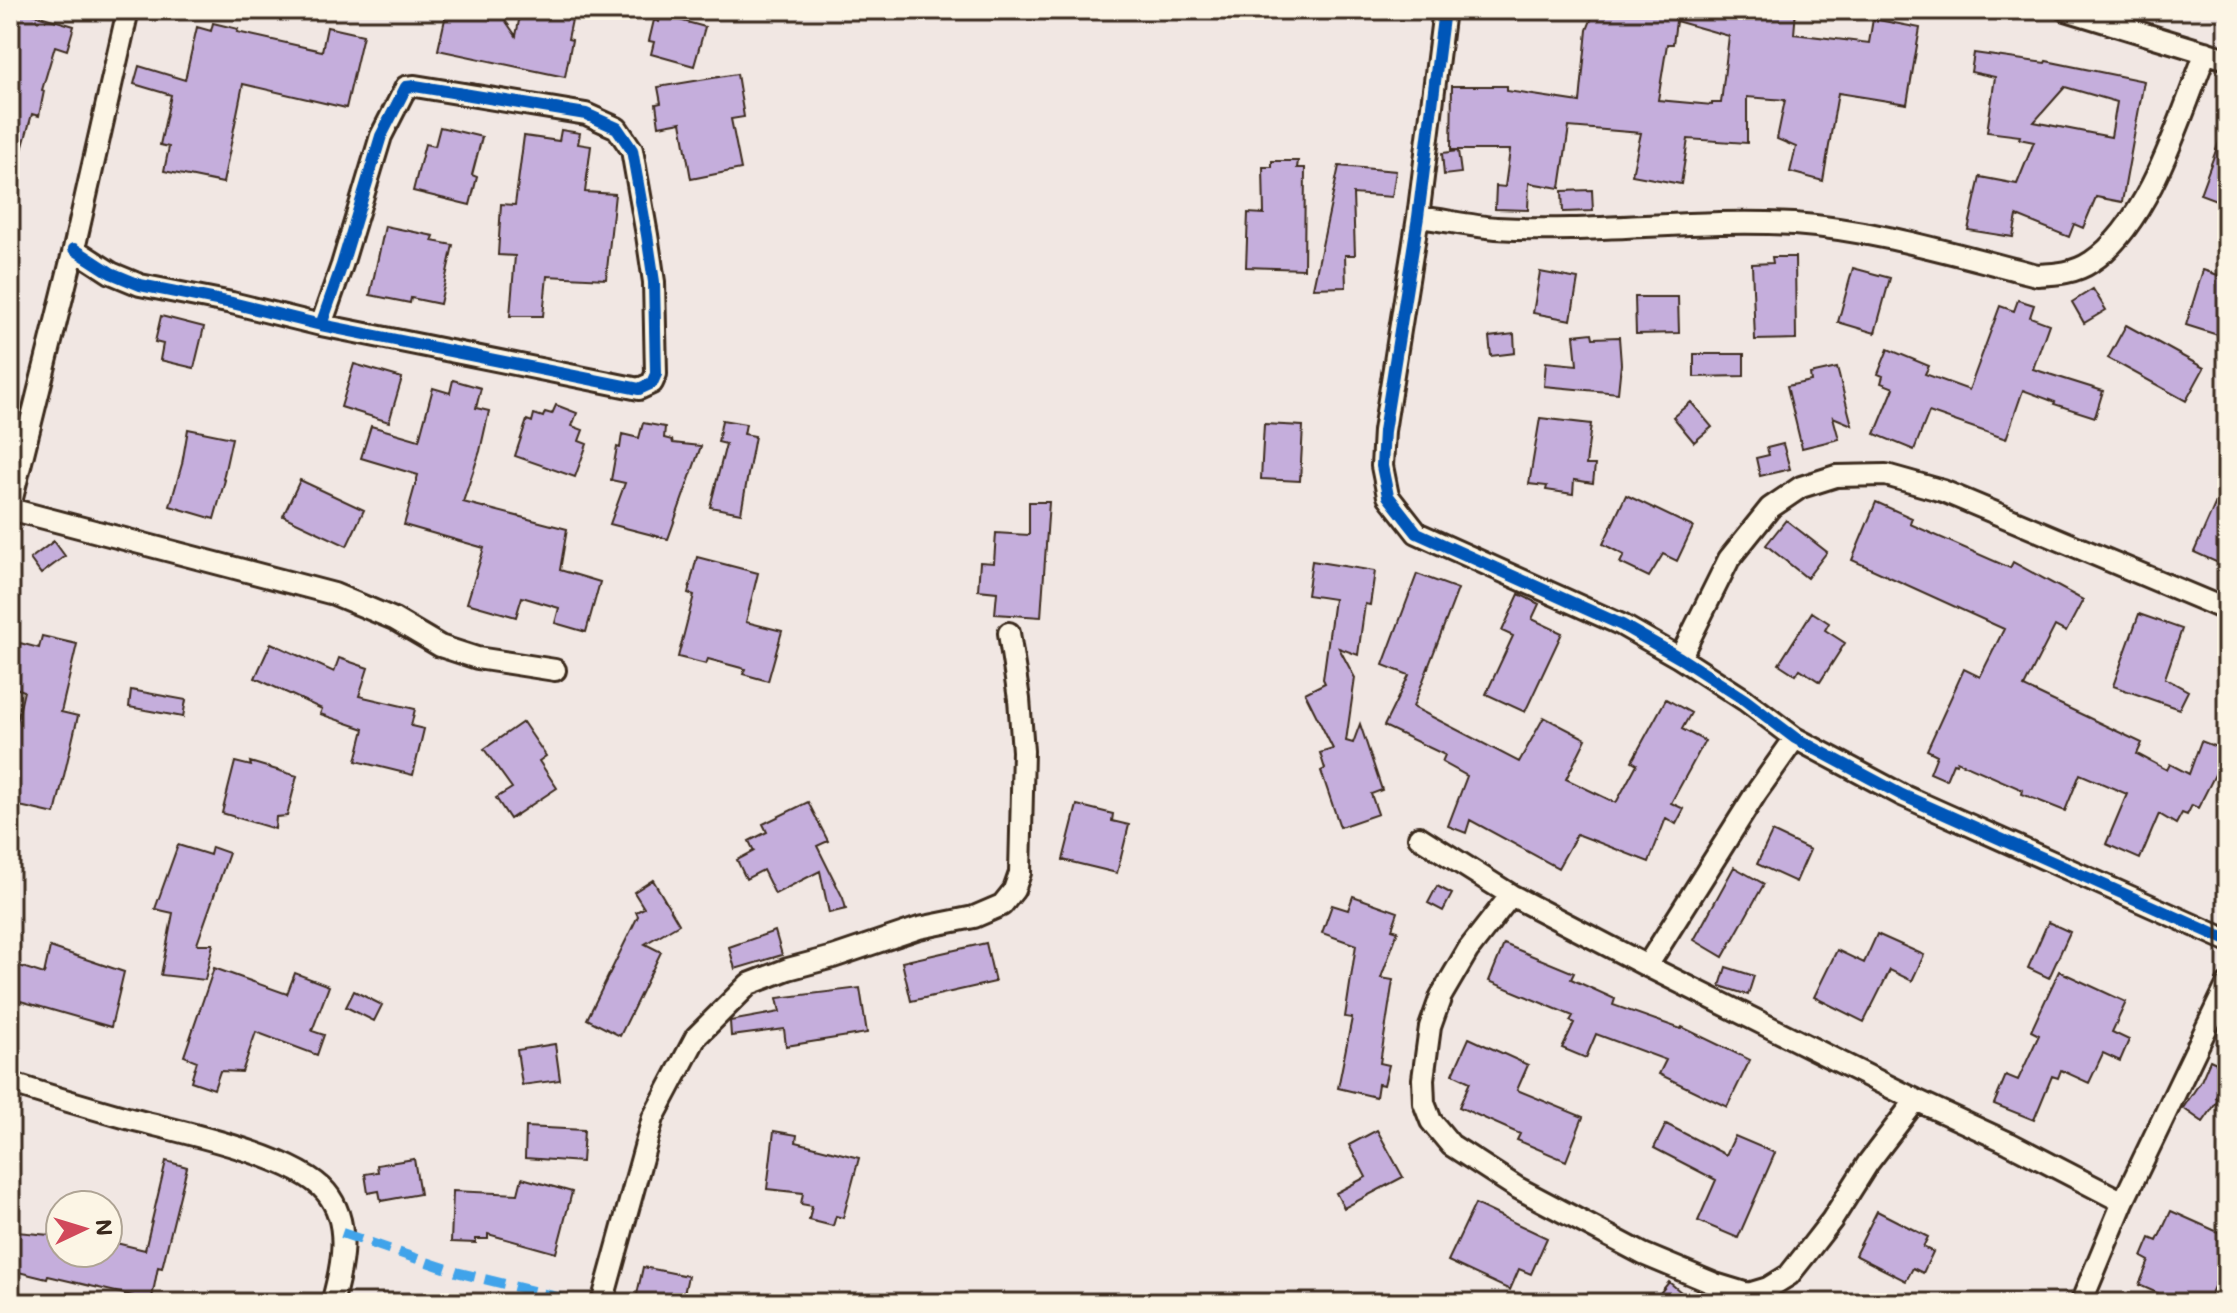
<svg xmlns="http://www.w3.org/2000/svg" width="2237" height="1313" viewBox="0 0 2237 1313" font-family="Mali,sans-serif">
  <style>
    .building { fill: #c5aedc; stroke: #3b2a1e; stroke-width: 2; fill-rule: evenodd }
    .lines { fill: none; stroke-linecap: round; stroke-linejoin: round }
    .street-casing { stroke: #3b2a1e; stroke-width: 26 }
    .street { stroke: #fcf5e5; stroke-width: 20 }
    .quiet { stroke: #3fa3ea; stroke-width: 10; stroke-dasharray: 20 10; stroke-linecap: butt }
    .cycleway-casing { stroke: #fcf5e5; stroke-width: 17 }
    .cycleway { stroke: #0057b8; stroke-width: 12 }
  </style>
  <rect width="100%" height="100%" fill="#f1e7e3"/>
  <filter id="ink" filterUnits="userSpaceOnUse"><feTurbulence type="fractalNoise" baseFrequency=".0125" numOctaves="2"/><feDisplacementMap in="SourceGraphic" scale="16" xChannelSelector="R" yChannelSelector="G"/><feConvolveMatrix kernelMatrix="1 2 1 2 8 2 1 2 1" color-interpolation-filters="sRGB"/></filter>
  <g filter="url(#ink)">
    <path class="building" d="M10,10H19L74,26L67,50L55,46L42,90L44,91L39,116L32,114L15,175L10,174Z
      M447,10H498L516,36L521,10H574L568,39L572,40L565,77L438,50Z
      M1595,10H1796L1794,34L1869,43L1873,19L1920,28L1907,104L1838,93L1823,181L1790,172L1796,147L1777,139L1785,100L1747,97V143L1688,139L1681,184L1632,175L1641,133L1569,127L1560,188L1529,183L1528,210L1495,209L1496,186L1505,187L1510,150H1451L1452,86H1507V91L1580,102L1587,30ZM1676,21L1729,36L1721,103H1712V105L1658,100L1667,44H1673Z
      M661,15L705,27L694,66L651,54L654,42L649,41L654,20L659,22Z
      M213,23L238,29L237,32L322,51L327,27L363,35L346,108L243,84L223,183L164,171L169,147L160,145L171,95L134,84L139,66L185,80L197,27L211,31Z
      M1974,53L2045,63L2046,61L2144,81L2122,202L2096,197L2083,228L2074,224L2069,237L2017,216L2013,237L1968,230L1980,177L2017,184L2034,142L2019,139L2020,136L1987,132L1995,77L1971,72ZM2065,87L2117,102L2111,137L2034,122Z
      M737,74L744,117L731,119L741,169L691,179L681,122L659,126L656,104L661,103L658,87Z
      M2225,126L2227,127V204L2200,194Z
      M440,127L482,137L472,175L477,177L470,205L413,191L425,144L435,146Z
      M561,130L580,133L578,144L591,146L585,192L615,194L606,279L547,276L543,316H510L515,256L498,255L501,204L515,205L524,136L559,141Z
      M1458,151L1461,173L1444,175L1442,153Z
      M1272,161H1298L1297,168H1305L1304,269L1246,267L1248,213L1264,214L1263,167H1272Z
      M1339,166L1396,171L1392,197L1353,194L1355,255H1345L1346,287L1313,288Z
      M1592,190L1593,211L1563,212L1562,191Z
      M385,226L434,236L432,241L453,245L440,304L411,298L410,303L370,295Z
      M1772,257H1795L1796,339L1755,340L1752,264L1773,263Z
      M1853,268L1890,278L1875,333L1838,322Z
      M2203,270L2227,278V338L2186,325Z
      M1540,272L1578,279L1571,320L1533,313Z
      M2093,289L2106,310L2084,323L2072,302Z
      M1635,297H1678L1679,333L1636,334Z
      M2018,300L2034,305L2030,317L2049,324L2033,369L2103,391L2095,417L2054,404L2055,402L2023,390L2006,439L1929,412L1914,450L1875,434L1894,388L1881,383L1883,376L1878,374L1888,349L1929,366L1925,374L1969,390L2000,306L2014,311Z
      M161,316L204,327L194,368L160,360L163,344L155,342Z
      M2126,325L2204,368L2186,401L2108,358Z
      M1592,333L1593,338L1619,337L1621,364L1618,393L1544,386L1546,362L1577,365L1574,335Z
      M1514,334L1515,353L1491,356L1489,337Z
      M1694,354H1744V376L1694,377Z
      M354,364L402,378L389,422L341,407Z
      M1837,368L1852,425L1833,417L1839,439L1802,448L1787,386L1811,381L1810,374Z
      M453,380L481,388L476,408L489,411L480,451L463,502L567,529L560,570L600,582L586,632L555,623L559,608L522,597L516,617L467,603L484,548L404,525L418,475L361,458L371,426L419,440L433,388L450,393Z
      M1691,402L1712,427L1694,442L1673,417Z
      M556,405L577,413L572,426L583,430L579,441L587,444L575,477L515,456L527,420L532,422L534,414L543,417L545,412L552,414Z
      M1540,418L1591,424L1586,465H1595L1593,483L1574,480L1573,494L1546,490L1547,486L1529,484Z
      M722,420L746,424L744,434L755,436L741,513L710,507L726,444L718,442Z
      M643,423L665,427L664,438L672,440L673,443L701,446L668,539L610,524L625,483L611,480L617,447L620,448L622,434L639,438Z
      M1264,424L1303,426L1300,481L1261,479Z
      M188,429L232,438L223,479L225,480L214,519L170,506L182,464Z
      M1783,444L1790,469L1760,476L1756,458L1769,455L1767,448Z
      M2227,477V567L2194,552Z
      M300,480L364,510L347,546L283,516Z
      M1626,495L1693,527L1677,561L1663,554L1649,577L1620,563L1624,555L1603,544Z
      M1029,502H1049L1041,617L995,614L997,592L978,590L980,562L994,563L996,533L1029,535Z
      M1876,502L1912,518L1910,524L2010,568L2013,562L2083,600L2066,632L2055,626L2024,687L2142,743L2137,754L2167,770L2170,764L2189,774L2201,741L2227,751L2198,808L2192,805L2187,815L2182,813L2176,824L2159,814L2140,859L2106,844L2127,794L2080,774L2065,811L2022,794L2023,790L1957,761L1956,764L1953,763L1946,780L1930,773L1937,755L1927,750L1964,669L1980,677L2004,629L1852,560Z
      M1786,520L1827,552L1807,578L1766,545Z
      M54,541L65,556L41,574L30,559Z
      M697,557L758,573L746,622L782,631L768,681L743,674L745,669L708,659L706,664L678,657L694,595L688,593Z
      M1312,561L1375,571L1370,605L1365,604L1358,655L1339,648L1355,678L1346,741L1353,743L1360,724L1382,790L1371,794L1378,814L1340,827L1321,771L1325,769L1320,753L1333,749L1305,693L1325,683L1323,679L1334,599L1307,595Z
      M1417,574L1458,589L1413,707L1519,762L1544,717L1586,739L1566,779L1616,803L1637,764L1632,761L1666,699L1691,713L1682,729L1705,741L1671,803L1684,809L1676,824L1666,818L1649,862L1577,834L1558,868L1470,820L1466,833L1448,826L1467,776L1442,762L1445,755L1384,726L1409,675L1383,665Z
      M1519,594L1539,604L1532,619L1562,633L1525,712L1486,694L1513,636L1502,631Z
      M1812,612L1829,623L1825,630L1845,643L1820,682L1800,669L1796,675L1779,664Z
      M2139,614L2182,629L2165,678L2188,691L2179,709L2113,686Z
      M42,636L77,644L61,712L78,716L55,814L15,805L17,795L10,794V751L24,691L10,686L20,643L39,648Z
      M271,643L334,672L339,658L368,668L359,696L415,709L411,726L424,729L413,775L356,761L364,729L320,714L322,709L255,678Z
      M131,690L186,700L183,717L129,707Z
      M523,722L546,756L539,761L557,788L510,819L496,798L512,788L484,749Z
      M235,762L251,766L250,762L297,776L287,816L276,817L275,829L222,813Z
      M808,802L828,841L817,846L843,898L846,909L829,913L820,871L775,894L763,870L746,879L737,860L754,851L749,841L767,832L763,824Z
      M1077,805L1113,814L1112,821L1129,825L1117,873L1063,860Z
      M1772,832L1810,850L1796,882L1757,864Z
      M178,845L210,855L212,847L229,853L197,944H213L205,980L161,975L173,913L155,909Z
      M1734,867L1764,884L1723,957L1694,940Z
      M653,880L679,924L645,944L661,952L620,1036L587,1019L638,916L636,912L644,908L634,892Z
      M1437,886L1452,894L1443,911L1428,903Z
      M1353,896L1398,912L1392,929L1398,931L1381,978L1393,980L1380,1063L1389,1065L1384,1085L1378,1084L1376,1097L1338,1088L1352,1018L1345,1017L1356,945L1322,933L1332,905L1348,910Z
      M2048,922L2070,932L2049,978L2028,968Z
      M775,931L782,955L735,969L729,947Z
      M1877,934L1924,955L1912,981L1890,970L1864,1022L1814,997L1837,950L1864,963Z
      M986,943L995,982L911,1001L902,962Z
      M1504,944L1574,973L1571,979L1615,999L1613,1005L1681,1029L1682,1027L1750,1060L1727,1107L1659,1074L1666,1060L1596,1034L1586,1058L1562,1048L1574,1023L1570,1021L1573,1016L1489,981Z
      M50,947L124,972L111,1027L10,998V963L44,974Z
      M1726,967L1754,976L1748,995L1720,986Z
      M214,968L287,994L295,973L329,986L312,1031L324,1035L317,1055L256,1032L242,1072L220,1071L214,1089L191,1081L197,1061L184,1056Z
      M2059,971L2126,1002L2112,1032L2129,1040L2120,1061L2103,1053L2089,1083L2061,1070L2058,1078L2052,1076L2034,1120L1994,1104L2006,1075L2018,1080L2039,1035L2031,1031Z
      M860,988L867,1033L786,1046L784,1029L731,1036L730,1021L780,1012L777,998Z
      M354,991L382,1005L374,1021L346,1007Z
      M1469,1038L1528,1065L1517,1090L1583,1117L1566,1161L1517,1140L1520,1134L1459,1107L1470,1082L1453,1074Z
      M555,1044L560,1080L522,1085L517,1050Z
      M2210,1060L2227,1068V1072L2216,1097L2219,1099L2203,1122L2183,1108L2201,1081Z
      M1666,1124L1726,1155L1735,1136L1775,1153L1738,1238L1698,1221L1716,1180L1654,1148Z
      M526,1127L584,1130L582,1162L525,1158Z
      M1377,1130L1403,1177L1344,1208L1336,1193L1366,1177L1349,1145Z
      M774,1131L797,1135L796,1142L859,1158L843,1218L836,1216L833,1226L809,1220L812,1206L801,1204L803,1193L767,1189Z
      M414,1159L420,1194L381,1201L379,1191L368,1193L365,1174L378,1172L377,1165Z
      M166,1161L187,1167L162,1268L158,1267L151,1303H132L133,1296L48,1276L47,1279L10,1270V1238L16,1239L17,1232L60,1236V1253H108V1241L145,1250Z
      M522,1178L572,1192L556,1253L488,1234V1239H476V1243L451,1242L453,1191L518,1194Z
      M1475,1204L1547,1238L1531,1274L1519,1269L1510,1290L1448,1261Z
      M1877,1211L1928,1237L1923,1247L1933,1252L1923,1273L1913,1268L1906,1281L1855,1255Z
      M2171,1211L2227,1236V1256L2207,1303H2180L2139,1285L2149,1261L2142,1257L2150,1238L2157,1241Z
      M643,1267L688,1276L682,1303H655L636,1299Z
      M1669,1282L1694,1303H1652Z"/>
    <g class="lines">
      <g class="street-casing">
        <path id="street" d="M1444,10L1418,217L1384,431L1382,466L1388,496L1417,533L1622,625L1680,658L1745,700L1795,738L1902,795L2227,940
          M2066,10L2227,59
          M1418,217C1444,220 1470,226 1496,228C1595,234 1695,218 1794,224C1877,230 1957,255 2037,275C2057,274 2075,273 2091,262C2149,224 2181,115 2206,52
          M74,249L111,273L140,285L232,303L321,325L342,265L381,136L406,87L415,86L586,114L617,128L632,150L647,235L654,282L656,374L652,383L639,389L321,325
          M10,506L74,249L128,10
          M10,509L334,594L394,619L440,646L477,658L555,670
          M1680,658L1729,559L1770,508L1801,487L1836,476L1886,475L1943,491L2227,610
          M1419,837L1511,895L1647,966L1916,1100L2009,1143L2123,1202
          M1511,895L1468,950L1441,996L1430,1027L1423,1079L1424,1103L1431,1121L1451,1145L1516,1187L1643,1254L1715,1284L1748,1294L1768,1288L1789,1275L1808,1251L1832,1220L1868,1163L1916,1100
          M1647,966L1756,793L1795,738
          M10,1083C49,1096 88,1107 127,1118C176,1131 295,1155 326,1192C352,1223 342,1268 332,1303
          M602,1303L653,1118L696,1037L749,984L788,969L833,957L919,928L974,917L1002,905L1014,890L1020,873L1023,751L1019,699L1009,633
          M2081,1303L2123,1202L2227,985"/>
      </g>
      <use href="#street" class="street"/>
      <path class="quiet" d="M342,1233L456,1272L581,1303"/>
      <g class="cycleway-casing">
        <path id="cycleway" d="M1444,10L1418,217L1384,431L1382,466L1388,496L1417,533L1622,625L1680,658L1745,700L1795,738L1902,795L2227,940
          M74,249L111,273L140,285L232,303L321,325L342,265L381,136L406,87L415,86L586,114L617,128L632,150L647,235L654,282L656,374L652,383L639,389L321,325"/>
      </g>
      <use href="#cycleway" class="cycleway"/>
    </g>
  </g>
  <rect width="2237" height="1313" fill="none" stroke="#fcf5e5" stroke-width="40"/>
  <rect x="20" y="20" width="2197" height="1273" fill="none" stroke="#3b2a1e" stroke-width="3" filter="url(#ink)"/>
  <g transform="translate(84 1229) rotate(86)"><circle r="38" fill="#fcf5e5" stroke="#afa495" stroke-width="2"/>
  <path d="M0-6L14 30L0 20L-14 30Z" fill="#d1495b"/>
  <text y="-12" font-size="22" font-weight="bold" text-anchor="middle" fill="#3b2a1e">N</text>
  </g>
</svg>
